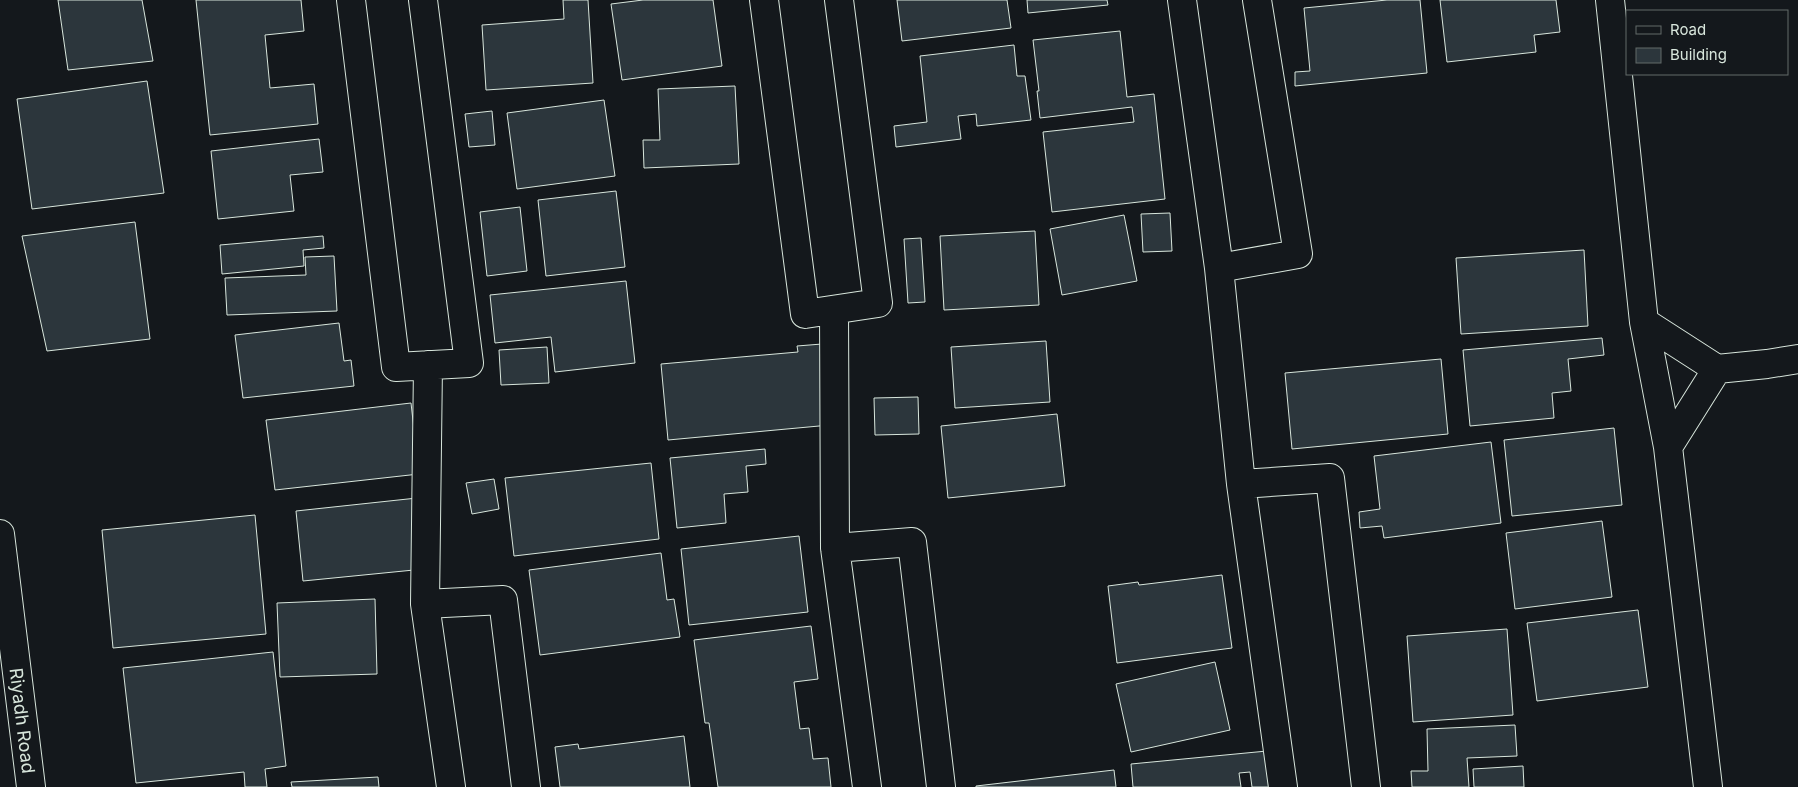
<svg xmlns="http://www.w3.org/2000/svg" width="1798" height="787" viewBox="0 0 1798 787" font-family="Inter,sans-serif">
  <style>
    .building { fill: #2c363c; stroke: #d8e6dc }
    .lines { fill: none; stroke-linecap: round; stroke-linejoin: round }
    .minor-casing { stroke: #d8e6dc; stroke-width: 30 }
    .tertiary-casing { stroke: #d8e6dc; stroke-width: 30 }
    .minor { stroke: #14181c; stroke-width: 28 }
    .tertiary { stroke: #14181c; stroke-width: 28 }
    .labels { text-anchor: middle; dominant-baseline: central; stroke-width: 4; stroke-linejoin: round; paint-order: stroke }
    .street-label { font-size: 18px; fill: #d8e6dc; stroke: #14181c }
  </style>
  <rect width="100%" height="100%" fill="#14181c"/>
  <path class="building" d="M58,0H142L153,61L68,70Z
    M196,0H301L304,31L265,35L270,88L314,84L318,124L210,135Z
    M563,0H588L593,83L486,90L482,25L564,19Z
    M643,0H713L722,66L622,80L611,4Z
    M897,0H1007L1011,28L902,41Z
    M1027,0H1107L1108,5L1028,13Z
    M1387,0H1420L1427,73L1295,86V72L1310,71L1304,8Z
    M1440,0H1556L1560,32L1534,35L1536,52L1447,62Z
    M1120,31L1127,97L1154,94L1165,199L1052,212L1043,132L1134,122L1132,107L1040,118L1037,91H1039L1033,40Z
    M1014,45L1017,76H1025L1031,120L977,126L976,114L958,116L961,139L896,147L894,126L927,122L920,56Z
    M147,81L164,193L32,209L17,99Z
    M735,86L739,164L644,168L643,140H660L658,89Z
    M604,100L615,176L517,189L507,113Z
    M492,111L495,145L469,147L465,114Z
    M319,139L323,172L290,175L294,211L218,219L211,151Z
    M616,191L625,267L546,276L538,200Z
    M520,207L527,271L487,276L480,212Z
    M1170,213L1172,251L1143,252L1141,214Z
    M1124,215L1137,281L1062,295L1050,229Z
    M135,222L150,339L47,351L22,236Z
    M1035,231L1039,305L944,310L940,236Z
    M323,236L324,248L303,250L304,266L222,274L220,245Z
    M921,238L925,302L908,303L904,239Z
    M1584,250L1588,326L1461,334L1456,258Z
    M334,256L337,311L227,315L225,278L306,275L305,257Z
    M626,281L635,363L555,372L551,337L495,343L490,295Z
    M339,323L344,361L351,360L354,386L243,398L235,335Z
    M1602,338L1604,355L1568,359L1571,391L1552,393L1554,418L1470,426L1463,350Z
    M1046,341L1050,402L955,408L951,347Z
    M822,344L830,425L668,440L661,364L798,352L797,346Z
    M547,347L549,383L501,385L499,350Z
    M1441,359L1448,434L1292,449L1285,373Z
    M918,397L919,434L875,435L874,398Z
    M411,403L419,474L275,490L266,420Z
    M1057,414L1065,486L948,498L941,426Z
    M1614,428L1622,505L1512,516L1504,440Z
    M1491,442L1501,523L1384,538L1382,526L1360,528L1359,512L1380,509L1374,456Z
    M765,449L766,464L746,466L748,492L724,494L726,523L677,528L670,458Z
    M651,463L659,539L514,556L505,478Z
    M494,479L499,509L472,514L466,483Z
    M417,498L424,569L303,581L296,511Z
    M255,515L266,634L113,648L102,530Z
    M1602,521L1612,597L1515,609L1506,533Z
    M799,536L808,612L689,625L681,549Z
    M661,553L667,600L674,599L680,637L540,655L529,570Z
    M1222,575L1232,648L1117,663L1108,586L1138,582L1139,585Z
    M375,599L377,674L280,677L277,603Z
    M1638,610L1648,687L1537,701L1527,623Z
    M811,626L818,679L794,682L800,729L809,728L813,759L828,758L831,787H718L709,723H705L694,640Z
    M1507,629L1513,715L1413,722L1407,636Z
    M273,652L286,766L265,769L267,787H245L244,772L136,783L123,668Z
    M1215,662L1230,730L1131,752L1116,684Z
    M1515,725L1517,756L1467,758L1469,787H1412L1411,771H1428L1427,729Z
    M684,736L690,787H560L555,747L578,744L579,749Z
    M1267,751L1270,787H1252L1250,772L1239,773L1241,787H1133L1131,764Z
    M1523,766L1524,787H1474L1473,769Z
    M1114,770L1116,787H976V786Z
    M378,777L379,787H292L291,782Z"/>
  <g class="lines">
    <g class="minor-casing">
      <path id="minor" d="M351,0L396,367L469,363L423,0
        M764,0L805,314L878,303L839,0
        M1182,0L1219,268L1298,254L1257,0
        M1610,0L1644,322L1668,447L1708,787
        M1219,268L1241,484
        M834,310L835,548
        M1644,322L1717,369
        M1668,447L1717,369L1767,364L1798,359
        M425,604L428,365
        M451,787L425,604L503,600L526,787
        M867,787L835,548L912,542L941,787
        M1283,787L1241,484L1330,478L1366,787"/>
    </g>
    <g class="tertiary-casing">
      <g id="tertiary">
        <path id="s1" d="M0,534L31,787"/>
      </g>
    </g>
    <use href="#minor" class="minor"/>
    <use href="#tertiary" class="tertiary"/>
  </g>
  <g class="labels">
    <g class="street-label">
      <text stroke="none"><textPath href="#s1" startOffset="188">Riyadh Road</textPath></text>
    </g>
  </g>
  <rect x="1626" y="10" width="162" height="65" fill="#14181c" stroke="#626a69"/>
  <rect x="1636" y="26" width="25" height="8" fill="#14181c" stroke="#626a69"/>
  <text x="1670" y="35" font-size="15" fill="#d8e6dc">Road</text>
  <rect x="1636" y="48" width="25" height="15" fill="#2c363c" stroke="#626a69"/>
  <text x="1670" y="60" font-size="15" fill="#d8e6dc">Building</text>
</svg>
